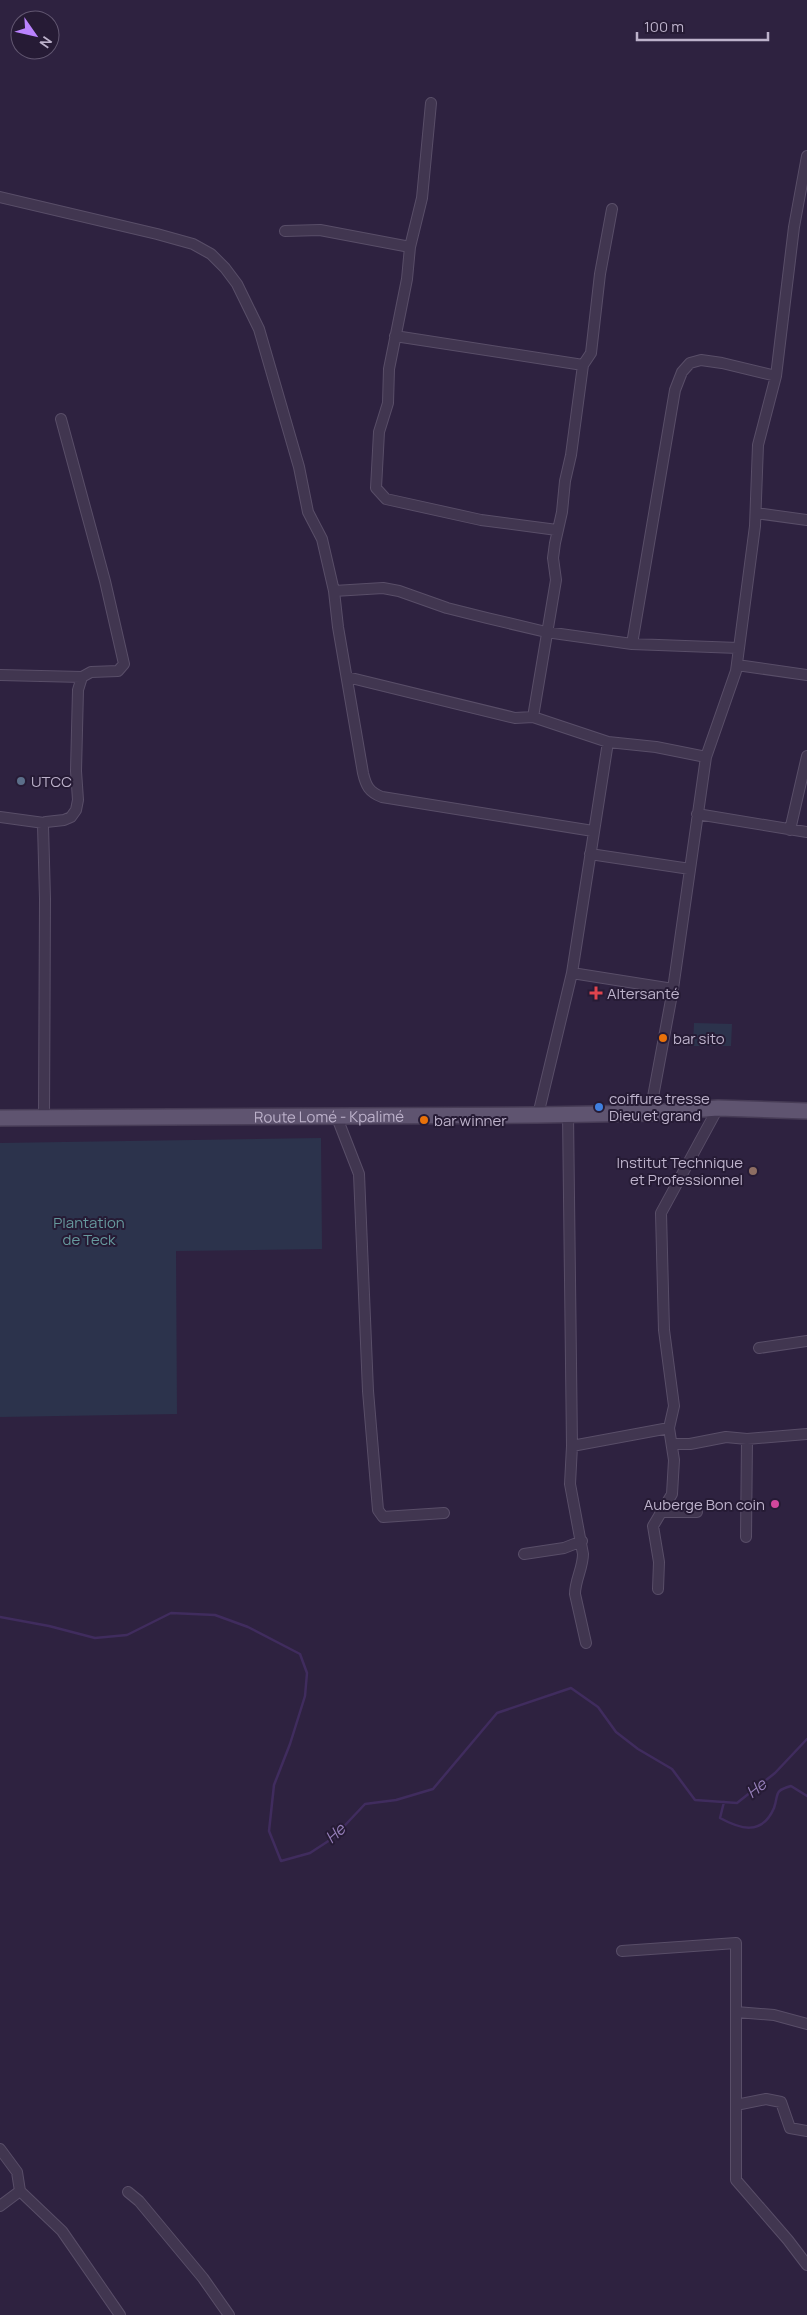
<svg xmlns="http://www.w3.org/2000/svg" width="807" height="2315" viewBox="0 0 807 2315" font-family="Manrope,sans-serif">
  <style>
    .green { fill: #2c334c }
    .lines { fill: none; stroke-linecap: round; stroke-linejoin: round }
    .stream { stroke: #402c5e; stroke-width: 2.5 }
    .minor-casing { stroke: #594e68; stroke-width: 12 }
    .primary-casing { stroke: #473c56; stroke-width: 18 }
    .minor { stroke: #413650; stroke-width: 10 }
    .primary { stroke: #5f5470; stroke-width: 15 }
    .service-dot { fill: #5c6f8a; stroke: #261b35; stroke-width: 2 }
    .health-dot { fill: #e0444e; stroke: #261b35; stroke-width: 2 }
    .food-dot { fill: #e8710a; stroke: #261b35; stroke-width: 2 }
    .shop-dot { fill: #3f7fe0; stroke: #261b35; stroke-width: 2 }
    .education-dot { fill: #8d6e63; stroke: #261b35; stroke-width: 2 }
    .hotel-dot { fill: #d1479c; stroke: #261b35; stroke-width: 2 }
    .labels { text-anchor: middle; dominant-baseline: central; stroke-width: 4; stroke-linejoin: round; paint-order: stroke }
    .poi-label { font-size: 15px; fill: #bdb2cb; stroke: #261b35; text-anchor: start }
    .street-label { font-size: 15px; fill: #bdb2cb; stroke: #261b35 }
    .park-label { font-size: 15px; fill: #679a9e; stroke: #261b35 }
    .water-label { font-size: 16px; font-style: italic; fill: #967fb9; stroke: #261b35 }
  </style>
  <rect width="100%" height="100%" fill="#2e2240"/>
  <path class="green" d="M694,1023L732,1024L731,1046H693Z
    M321,1138L322,1249L176,1251L177,1414L0,1417V1143Z"/>
  <g class="lines">
    <path class="stream" d="M0,1617L49,1626L95,1638L127,1635L171,1613L215,1615L248,1627L300,1654L307,1673L305,1696L290,1744L274,1785L269,1831L281,1861L310,1853L333,1838L365,1804L396,1800L433,1789L497,1713L571,1688L598,1707L616,1732L638,1749L672,1769L695,1800L737,1803L775,1773L807,1739
      M724,1802L720,1818C740,1829 762,1836 774,1808C779,1794 773,1791 791,1786L807,1796"/>
    <g class="minor-casing">
      <path id="minor" d="M431,103L422,198L410,247L407,279L389,369L388,403L379,432L376,488L386,499L481,520L557,530
        M0,197L157,234L193,244L211,254L225,268L237,284L259,329L299,467L308,512L322,539L334,591L338,627L363,773C366,786 369,792 382,797L593,831
        M285,231L320,230L410,247
        M395,336L583,365
        M756,513L807,520
        M334,591L383,588L399,591L447,608L487,618L546,632L632,644
        M738,648L632,644L675,390L682,372L690,363L701,360L722,363L776,376
        M737,665L807,675
        M0,675L82,677
        M347,677L515,718L533,717L608,742L656,747L706,757
        M533,717L556,580L553,558L555,543L562,512L565,481L571,455L583,365L591,353L600,274L612,209
        M697,814L807,832
        M0,817L44,823
        M790,830L807,756
        M590,854L690,869
        M572,973L673,989
        M650,1113L673,989L706,757L736,671L755,526L758,445L776,376L794,227L807,156
        M568,1114L572,1446
        M336,1115L359,1174L368,1391L378,1510L383,1517L444,1513
        M538,1115L572,973L608,742
        M44,1117L45,899L43,825L46,822L64,820L71,817L76,810L78,800L76,771L78,690L82,677L91,672L118,671L124,664L105,581L61,419
        M759,1348L807,1341
        M673,1444H690L726,1437L747,1439L807,1434
        M662,1512H697
        M746,1537L747,1439
        M524,1554L564,1548L582,1541
        M658,1589L659,1562L653,1526L672,1494L674,1460L669,1428L674,1406L664,1330L661,1213L718,1108
        M586,1643L575,1594C575,1580 583,1568 583,1554L570,1484L572,1446L669,1428
        M622,1951L736,1943V2180L788,2240L807,2265
        M736,2012L774,2015L807,2024
        M736,2105L766,2099L781,2102L790,2128L807,2131
        M0,2149L17,2172L20,2191L62,2231L120,2315
        M128,2192L139,2201L203,2278L229,2315
        M0,2206L20,2191"/>
    </g>
    <g class="primary-casing">
      <g id="primary">
        <path id="s1" d="M0,1118L538,1115L650,1113L718,1108L807,1111"/>
      </g>
    </g>
    <use href="#minor" class="minor"/>
    <use href="#primary" class="primary"/>
  </g>
  <circle class="service-dot" cx="21" cy="781" r="5"/>
  <path class="health-dot" d="M593.5 985.5h5v5h5v5h-5v5h-5v-5h-5v-5h5z"/>
  <g class="food-dot">
    <circle cx="663" cy="1038" r="5"/>
    <circle cx="424" cy="1120" r="5"/>
  </g>
  <circle class="shop-dot" cx="599" cy="1107" r="5"/>
  <circle class="education-dot" cx="753" cy="1171" r="5"/>
  <circle class="hotel-dot" cx="775" cy="1504" r="5"/>
  <g class="labels">
    <g class="poi-label">
      <text x="31" y="781">UTCC</text>
      <text x="607" y="993">Altersanté</text>
      <text x="673" y="1038">bar sito</text>
      <text x="609" y="1098">coiffure tresse<tspan x="609" dy="17">Dieu et grand</tspan></text>
      <text x="434" y="1120">bar winner</text>
      <text x="743" y="1162" text-anchor="end">Institut Technique<tspan x="743" dy="17">et Professionnel</tspan></text>
      <text x="765" y="1504" text-anchor="end">Auberge Bon coin</text>
    </g>
    <g class="street-label">
      <text stroke="none"><textPath href="#s1" startOffset="329">Route Lomé - Kpalimé</textPath></text>
    </g>
    <g class="park-label">
      <text x="89" y="1222">Plantation<tspan x="89" dy="17">de Teck</tspan></text>
    </g>
    <g class="water-label">
      <text transform="translate(756 1788) rotate(-38)">He</text>
      <text transform="translate(335 1833) rotate(-42)">He</text>
    </g>
  </g>
  <g transform="translate(35 35) rotate(124)"><circle r="24" fill="#261b35" stroke="#625771"/>
  <path d="M0-4L9 19L0 12L-9 19Z" fill="#ba83ff"/>
  <text y="-8" font-size="14" font-weight="bold" text-anchor="middle" fill="#bdb2cb">N</text>
  </g>
  <path d="M637 32v8h131v-8" fill="none" stroke="#bdb2cb" stroke-width="2.5"/>
  <text x="644" y="32" font-size="15" fill="#bdb2cb" stroke="#261b35" stroke-width="4" paint-order="stroke">100 m</text>
</svg>
